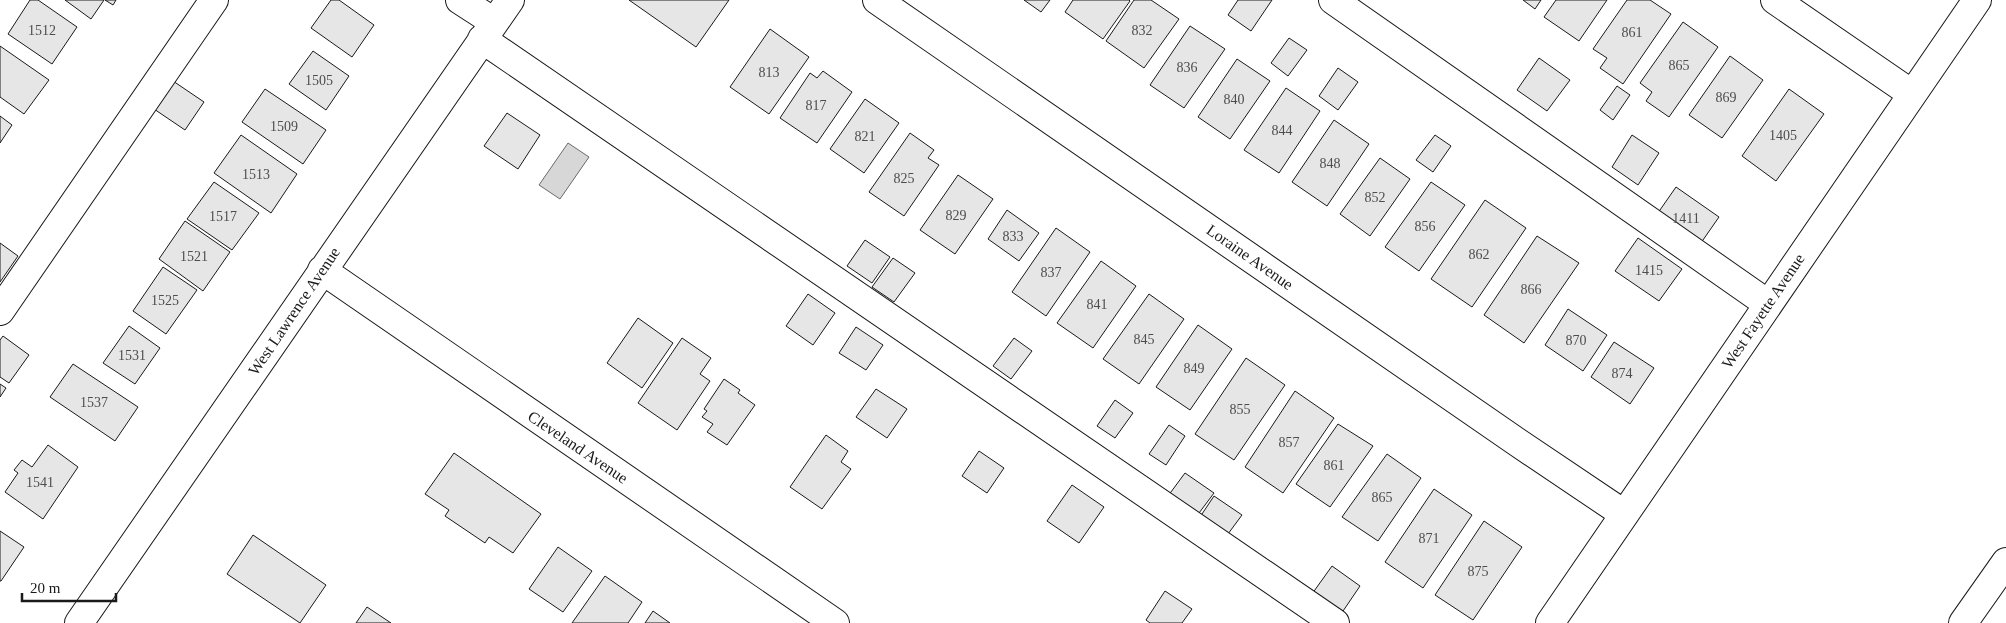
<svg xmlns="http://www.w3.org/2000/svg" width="2006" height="623" viewBox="0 0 2006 623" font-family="'Times New Roman',serif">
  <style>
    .water { fill: #d7d7d7; stroke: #6a6a6a }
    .building { fill: #e6e6e6; stroke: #1a1a1a }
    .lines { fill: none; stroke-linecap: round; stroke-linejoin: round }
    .minor-casing { stroke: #1a1a1a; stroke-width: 30 }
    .minor { stroke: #fff; stroke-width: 28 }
    .labels { text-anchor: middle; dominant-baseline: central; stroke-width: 4; stroke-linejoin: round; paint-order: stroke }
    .number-label { font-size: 14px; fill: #4d4d4d }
    .street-label { font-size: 16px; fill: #1a1a1a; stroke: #fff }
  </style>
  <rect width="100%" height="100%" fill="#fff"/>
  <path class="water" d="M568,143L589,157L560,199L539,185Z"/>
  <path class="building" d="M30,0H38L77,27L52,64L8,34Z
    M65,0H104L91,19Z
    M105,0H116L113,5Z
    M331,0H339L374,25L352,57L311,28Z
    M629,0H729L696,47Z
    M1024,0H1050L1041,12Z
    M1073,0H1129L1130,1L1103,39L1065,12Z
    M1134,0H1151L1179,19L1144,68L1106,41Z
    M1238,0H1272L1251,31L1228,15Z
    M1523,0H1541L1535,9Z
    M1556,0H1607L1579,41L1544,17Z
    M1627,0H1650L1671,14L1623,84L1600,68L1607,58L1593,49Z
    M1683,22L1718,47L1669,117L1646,101L1652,92L1640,83Z
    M1190,26L1225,49L1184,108L1150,85Z
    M770,29L809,57L769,114L730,87Z
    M1289,38L1307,50L1288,76L1271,63Z
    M0,46L49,80L24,114L0,97Z
    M313,51L349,76L326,110L289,84Z
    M1730,56L1763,80L1722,138L1689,115Z
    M1539,58L1570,80L1547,111L1517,90Z
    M1237,59L1270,81L1230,139L1198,117Z
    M1338,68L1358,82L1338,110L1319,96Z
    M823,71L852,92L817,143L780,118L810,73L817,78Z
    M173,81L204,102L185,130L154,109Z
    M1617,86L1630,95L1613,120L1600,110Z
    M1286,88L1320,111L1279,173L1244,150Z
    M265,89L326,130L303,164L242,122Z
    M1789,89L1824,114L1776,181L1742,156Z
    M865,99L899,123L864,173L830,149Z
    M507,113L540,135L518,169L484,146Z
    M0,116L12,125L0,143Z
    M1334,120L1369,144L1327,206L1292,182Z
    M910,133L934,150L928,158L939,165L904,216L869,192Z
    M241,135L297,174L271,213L214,173Z
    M1435,135L1451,146L1433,172L1416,160Z
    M1632,135L1659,153L1638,185L1612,167Z
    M1380,158L1410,179L1370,236L1340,214Z
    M958,175L993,199L955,254L920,230Z
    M214,182L259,213L232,250L187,219Z
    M1431,182L1465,205L1419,271L1385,247Z
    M1676,187L1719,217L1696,250L1653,220Z
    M1485,200L1526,228L1472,307L1431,279Z
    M1007,210L1039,233L1019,261L988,239Z
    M185,221L230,252L203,291L159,259Z
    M1056,228L1090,252L1046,316L1012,292Z
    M1537,236L1579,263L1524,343L1484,315Z
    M1638,238L1682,269L1659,301L1615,271Z
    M865,240L890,257L872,283L847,266Z
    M0,243L18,256L0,282Z
    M893,258L915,273L894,302L872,287Z
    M1101,261L1136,286L1093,348L1057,323Z
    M163,267L197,290L166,334L133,311Z
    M808,294L835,313L813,345L786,326Z
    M1149,294L1184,319L1139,384L1103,359Z
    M1568,309L1607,335L1583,371L1545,345Z
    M638,318L673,343L642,388L607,363Z
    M1198,325L1232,349L1190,410L1156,387Z
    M129,326L160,348L135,384L103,363Z
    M856,327L883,345L866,370L839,353Z
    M3,336L29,355L9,383L0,377V340Z
    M682,338L711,358L700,374L710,381L677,430L638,403Z
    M1014,338L1032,351L1011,379L993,366Z
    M1614,342L1654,368L1630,404L1591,377Z
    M1246,358L1285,385L1234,460L1195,434Z
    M73,364L138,407L115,441L50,397Z
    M724,379L740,390L738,393L755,405L727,445L707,432L713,424L702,417L707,411L704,409Z
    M0,384L6,388L0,397Z
    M876,389L907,409L887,438L856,417Z
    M1295,391L1334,418L1283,493L1245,467Z
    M1115,400L1133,413L1115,438L1097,426Z
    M1338,424L1373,446L1330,507L1296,484Z
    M1169,425L1185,436L1166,465L1149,454Z
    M826,435L848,451L841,462L851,469L822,509L790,487Z
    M48,445L78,467L43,519L5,492L18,473L14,470L22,460L32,467Z
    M979,451L1004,468L987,493L962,476Z
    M454,453L541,514L513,553L489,537L485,543L445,516L449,510L425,494Z
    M1387,454L1421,478L1378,541L1342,517Z
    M1185,473L1214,493L1196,517L1168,496Z
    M1072,485L1104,507L1079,543L1047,521Z
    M1434,489L1472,515L1423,588L1385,562Z
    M1214,496L1242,515L1225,538L1198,520Z
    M1484,521L1522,547L1473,620L1435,595Z
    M0,531L24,547L1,581H0Z
    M253,535L326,585L300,623L227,574Z
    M558,547L592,571L563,612L529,589Z
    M1332,566L1360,586L1341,614L1312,594Z
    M605,576L642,602L628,623H572Z
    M1165,591L1192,609L1182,623H1150L1146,620Z
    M367,607L391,623H356Z
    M653,611L670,623H645Z"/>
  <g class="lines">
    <g class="minor-casing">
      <path id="minor" d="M460,0L494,22
        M877,0L1517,442L1624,514
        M1333,0L1768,304
        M1775,0L1912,94
        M482,39L1335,623
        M322,270L835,623
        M0,311L214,0
        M79,623L510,0
        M1550,623L1977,0
        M1963,623L2006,562"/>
    </g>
    <use href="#minor" class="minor"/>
  </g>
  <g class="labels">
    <g class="number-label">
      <text x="42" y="30">1512</text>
      <text x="1142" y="30">832</text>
      <text x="1632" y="32">861</text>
      <text x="1679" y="65">865</text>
      <text x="1187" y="67">836</text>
      <text x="769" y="72">813</text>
      <text x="319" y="80">1505</text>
      <text x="1726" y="97">869</text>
      <text x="1234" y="99">840</text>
      <text x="816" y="105">817</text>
      <text x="284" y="126">1509</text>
      <text x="1282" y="130">844</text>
      <text x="1783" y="135">1405</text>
      <text x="865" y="136">821</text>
      <text x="1330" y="163">848</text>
      <text x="256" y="174">1513</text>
      <text x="904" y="178">825</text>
      <text x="1375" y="197">852</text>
      <text x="956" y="215">829</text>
      <text x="223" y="216">1517</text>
      <text x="1686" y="218">1411</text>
      <text x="1425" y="226">856</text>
      <text x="1013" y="236">833</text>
      <text x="1479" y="254">862</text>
      <text x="194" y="256">1521</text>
      <text x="1649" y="270">1415</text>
      <text x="1051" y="272">837</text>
      <text x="1531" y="289">866</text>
      <text x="165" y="300">1525</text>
      <text x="1097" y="304">841</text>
      <text x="1144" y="339">845</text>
      <text x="1576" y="340">870</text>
      <text x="132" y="355">1531</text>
      <text x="1194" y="368">849</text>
      <text x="1622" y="373">874</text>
      <text x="94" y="402">1537</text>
      <text x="1240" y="409">855</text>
      <text x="1289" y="442">857</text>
      <text x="1334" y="465">861</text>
      <text x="40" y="482">1541</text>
      <text x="1382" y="497">865</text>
      <text x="1429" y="538">871</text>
      <text x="1478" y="571">875</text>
    </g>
    <g class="street-label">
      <text transform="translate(1250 257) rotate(35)">Loraine Avenue</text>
      <text transform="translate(294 311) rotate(-56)">West Lawrence Avenue</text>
      <text transform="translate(1763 311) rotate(-56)">West Fayette Avenue</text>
      <text transform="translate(578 447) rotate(34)">Cleveland Avenue</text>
    </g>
  </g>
  <path d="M22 593v8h94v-8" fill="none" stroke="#1a1a1a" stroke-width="2.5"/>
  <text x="30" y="593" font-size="15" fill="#1a1a1a" stroke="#ffffff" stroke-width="4" paint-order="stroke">20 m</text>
</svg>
